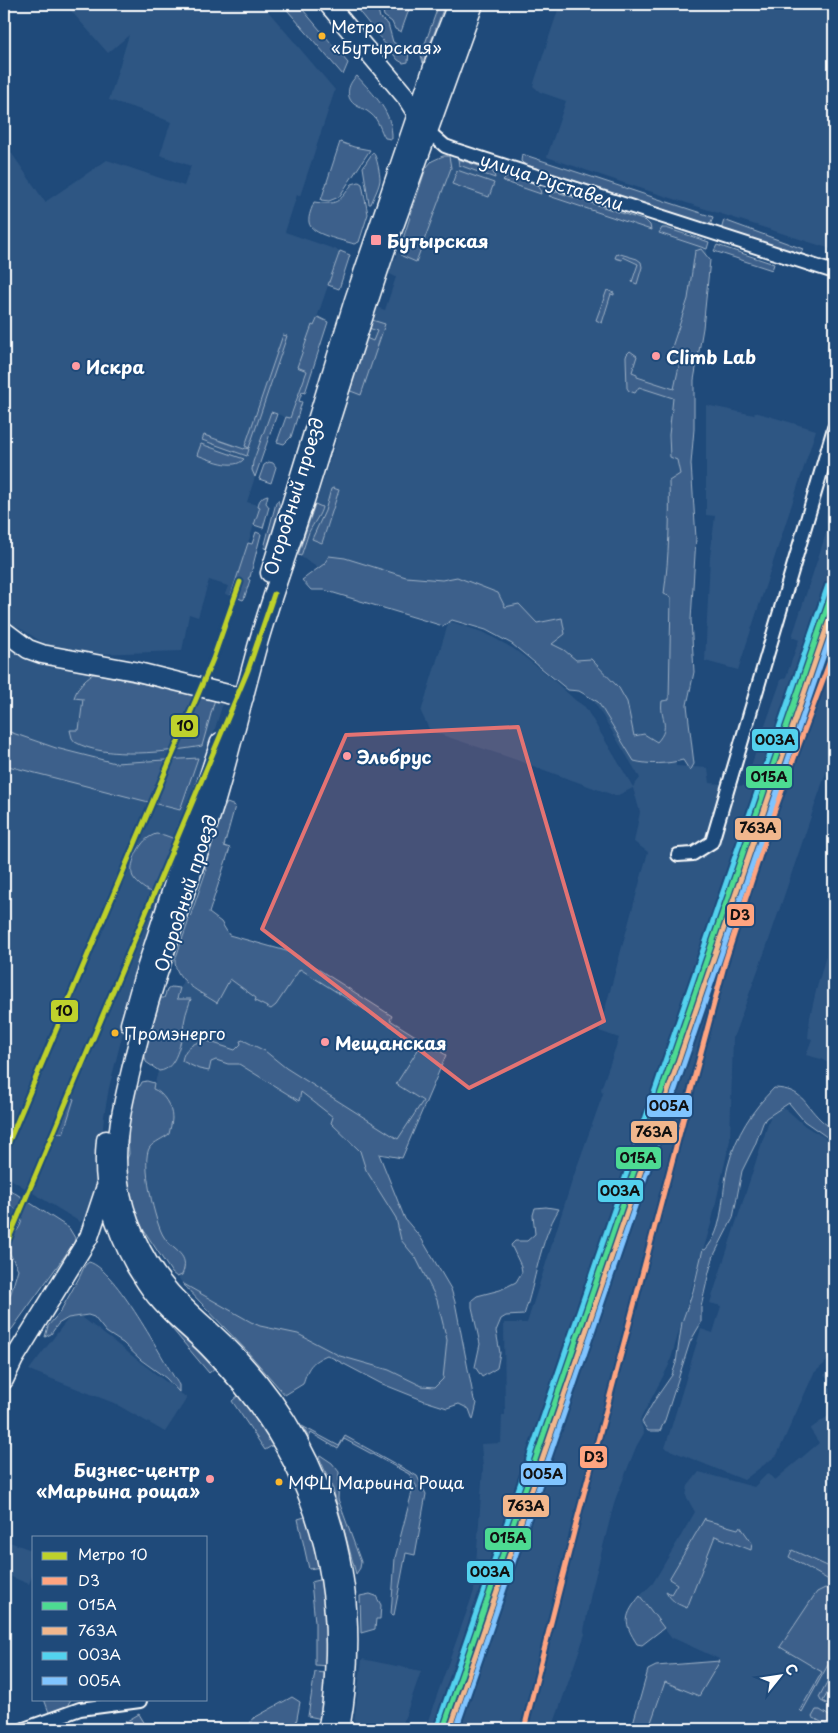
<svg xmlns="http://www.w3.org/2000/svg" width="838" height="1733" viewBox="0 0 838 1733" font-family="'Playpen Sans',sans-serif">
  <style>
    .built { fill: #2e5683 }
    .green { fill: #3c618b; stroke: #9eb0c5 }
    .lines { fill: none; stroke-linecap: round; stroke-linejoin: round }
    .street-casing { stroke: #fff; stroke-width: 16 }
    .secondary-casing { stroke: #fff; stroke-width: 21 }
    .street { stroke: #1f4a7a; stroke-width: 12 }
    .secondary { stroke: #1f4a7a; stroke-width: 18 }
    .rail-1-casing { stroke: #1f4a7a; stroke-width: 9 }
    .rail-2-casing { stroke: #1f4a7a; stroke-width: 9 }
    .rail-3-casing { stroke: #1f4a7a; stroke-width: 9 }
    .rail-4-casing { stroke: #1f4a7a; stroke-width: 9 }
    .rail-5-casing { stroke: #1f4a7a; stroke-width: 9 }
    .rail-1 { stroke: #ffa480; stroke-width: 5 }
    .rail-2 { stroke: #4ddb92; stroke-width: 5 }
    .rail-3 { stroke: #f1b78d; stroke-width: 5 }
    .rail-4 { stroke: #53d2ee; stroke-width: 5 }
    .rail-5 { stroke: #80c4ff; stroke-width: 5 }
    .metro-1-casing { stroke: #1f4a7a; stroke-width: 9 }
    .metro-1 { stroke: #bed12c; stroke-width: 5 }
    .marked { fill: #e47373; fill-opacity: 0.2; stroke: #e47373; stroke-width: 4; stroke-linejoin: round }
    .bus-dot { fill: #fab62d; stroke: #1f4a7a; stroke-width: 2 }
    .poi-dot { fill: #ff9aa2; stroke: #1f4a7a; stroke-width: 2 }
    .labels { text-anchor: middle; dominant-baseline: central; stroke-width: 4; stroke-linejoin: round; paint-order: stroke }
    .bus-label { font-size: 17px; fill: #fff; stroke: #1f4a7a; text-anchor: start }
    .street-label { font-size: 18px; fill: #fff; stroke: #1f4a7a }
    .poi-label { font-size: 18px; font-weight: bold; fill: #fff; stroke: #1f4a7a; text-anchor: start }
    .line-badge { stroke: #1f4a7a; stroke-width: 2 }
    .pale-badge-label { font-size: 14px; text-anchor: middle; font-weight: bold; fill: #111 }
  </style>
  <rect width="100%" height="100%" fill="#1f4a7a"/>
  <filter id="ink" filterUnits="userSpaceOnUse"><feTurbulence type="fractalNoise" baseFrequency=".02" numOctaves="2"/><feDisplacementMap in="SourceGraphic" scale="10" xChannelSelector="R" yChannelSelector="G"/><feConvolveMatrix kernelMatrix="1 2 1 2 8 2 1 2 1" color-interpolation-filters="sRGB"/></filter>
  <g filter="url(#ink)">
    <path class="built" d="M65,4H262L335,90L300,196L297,195L285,232L340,251L314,326L322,329L290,419L277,414L255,477L247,502L260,506L231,596L225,594L228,586L209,580L198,617L189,614L182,651L96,654L50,647L16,626L13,627L4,616V142L45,202L107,160L184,186L191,166L160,155L171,122L141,110L109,100L129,35L108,53Z
      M556,4H834V250L624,183L547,157L566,101L540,92L533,86L559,7L555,6Z
      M443,156L454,158L709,242L693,309L682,453L676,766L708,768L710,783L744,786L781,680L786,677L799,640L792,637L834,509V749L769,940L733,1038L730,1140L711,1224L669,1365L640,1420L644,1433L636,1447L615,1500L591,1593L584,1631L585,1634L552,1729H425L474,1591L483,1468L481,1444L501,1443L502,1415H505L504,1323H527L573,1178L603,1094L601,1089L619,1038L599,1031L648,852L634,842L640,812L633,788L616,796L511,758L430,731L421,712L449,621L485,633L514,649L549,676L575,700L585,707L633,787L640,778L592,698L538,649L326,573L298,555L337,439L351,379L372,320L376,307L385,310L396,277L388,273L400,248L426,168L432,161Z
      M706,405L754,415L755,412L816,430L738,670L705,661L710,557L715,516L706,515Z
      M4,640L215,695L221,699L223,703L133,993L109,1088L104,1116L98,1187L87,1217L80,1222L4,1175Z
      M834,927V1066L821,1059L806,1055L812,1039L808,1038L810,1017L816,991Z
      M195,935L286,956L446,1055L402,1158L366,1151L454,1302L447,1403L250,1323L182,1283L158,1246L139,1142Z
      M782,1108L786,1109L805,1126L834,1143V1355L814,1373L777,1455L744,1480L665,1448L701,1329L713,1333L721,1306L710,1303L771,1115Z
      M4,1197L71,1238L73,1248L61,1268L50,1272L4,1243Z
      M74,1311L187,1398L165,1432L114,1403L29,1370Z
      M834,1367V1401L827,1391L833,1386L824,1375Z
      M834,1412V1729H648L665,1682L713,1672L720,1661L719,1659L673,1638L672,1639L640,1596L653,1583L695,1512L686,1496L688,1486L699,1472L754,1487L768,1473L775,1480L819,1443L810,1429Z
      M4,1540L34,1551V1571L29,1584L4,1574Z
      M362,1659L421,1671L401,1729H353Z"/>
    <path class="green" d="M282,4H298L348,63L343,75Z
      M353,4L377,6L380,18L388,24L393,42L409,52L408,62L403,63L398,60Z
      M388,4H411L401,32L395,29L392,22L384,16L382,6Z
      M439,4H445L423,63L421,55Z
      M357,76C374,95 393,112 392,139L385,138C380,130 379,120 371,114C366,109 359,108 354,104C344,96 349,82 357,76Z
      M340,142L354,147L370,150L339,197L329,201L321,200Z
      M373,152C377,157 380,174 380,180C379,188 374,196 371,204H369L363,167Z
      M522,154L713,217L710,226L524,164L521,161Z
      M443,156H449L451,168L416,262L402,256L400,248L426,168L432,161Z
      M458,159L491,170L494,174L495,178L459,165Z
      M457,170L494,183L489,197L452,184Z
      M507,177C512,176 534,182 538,186C541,189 540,191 541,194L503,181Z
      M359,182L362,184L368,214L359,242L354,244C343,240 310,235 309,222C308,216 312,208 314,202C337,205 339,203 352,184Z
      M557,192L646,221L650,225L651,230L549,196L552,193Z
      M724,220L803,249L800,256L721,230Z
      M662,228H666L709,242L707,249L659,233Z
      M717,245L774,264L772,270L714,251Z
      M701,249L710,260L703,328L694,380V429L691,464L696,538L691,620L694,672L687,705L694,764L690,771L683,760C668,764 649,765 634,761L598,702L579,691L568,690L512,644L486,630L452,620L443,626L324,590H311L302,580L324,564L329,556L345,558L406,577L442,580L457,577L498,593L505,607L519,604L537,623L562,618L565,634L552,644L564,650L576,660L591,659L619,688L627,702L634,736L644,734L657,742C672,726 659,718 662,701L669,700L671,597L664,594C669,556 670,518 669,481L680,474L677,460L670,457L669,435L673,398L639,387L635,393L629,391L627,388L626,357L627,354L630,351L637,356L632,372L637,374V377L674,389L681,357L670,353L688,299L695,251Z
      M340,251L350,255L339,289L328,285Z
      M617,253L637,259L641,262L642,267L637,284L632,282L638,264L623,257L622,260L615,258Z
      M607,290L614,293V295L611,294L602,323L596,320Z
      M318,317L328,322L305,393L302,392L299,401L302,402L291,437L284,444L277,442L286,417L290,418L307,371L297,367L312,325L314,326Z
      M372,320L385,324L361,395L348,390L366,338L373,341L377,331L369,328Z
      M283,335L287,336L249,448L245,446Z
      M271,412L277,414L255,477L252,470L253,462Z
      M204,435L244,449L245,448L249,449L247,456L202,440Z
      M201,444L244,459C234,471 209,459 197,455Z
      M269,462L273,463L276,467L271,483L259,479L264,465Z
      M333,488L339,490L322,543L312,539L325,511L331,489Z
      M268,495L266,503L269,507L263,528L254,525L260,507L258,506C259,500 262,496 268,495Z
      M278,500L280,508L268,549L264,548L276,503Z
      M315,504L322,507C321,514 313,524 309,532C306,540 304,548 301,556L298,555Z
      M256,532L261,534L250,577H249L248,579L250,580L244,599L243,600L231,595L248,543L252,544Z
      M93,674H98L215,699L202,746C168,752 106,760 75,742L72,738L70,730H79L83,699L74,698C77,688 84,679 93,674Z
      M4,730L56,748L115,763L198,758L180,810L4,765Z
      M227,803L235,806L224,846L230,848L209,913L221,922L229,935L290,952L299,957L392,1016L390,1020L446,1055L402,1158L379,1154L405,1219L421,1238L451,1289L455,1302L474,1400L477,1403L473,1420L469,1409L459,1404L447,1408L425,1401L380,1383L327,1355C311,1362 308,1367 303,1384L285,1395L246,1350L182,1283L251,1322L260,1326L298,1334L340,1356L389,1370L422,1386L435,1387L443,1379L447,1340L437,1300L416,1258L401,1240L396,1218L366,1170L360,1151L331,1123L333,1117L301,1092L299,1101L239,1064H228L216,1060L211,1062L209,1071L199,1069L182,1061C184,1048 192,1044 204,1040L235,1050L241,1044L240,1041L243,1040L265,1051L286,1068L398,1139L423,1101L396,1084L421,1045L300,969L276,1005L271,1009L255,1001L256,998L230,979L217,1003C202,993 174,981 175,960L206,871L204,862L219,817Z
      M156,834L164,835L175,839L155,894C147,891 138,885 133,877C128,866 139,844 148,838C151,836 153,835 156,834Z
      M171,987L180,988L177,999H191C189,1005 186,1012 185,1018C182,1033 179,1070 159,1071L146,1062L144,1052V1043L153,1022L159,998H164L167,990Z
      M147,1081L154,1083L153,1089C163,1092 172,1107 172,1118C172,1123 170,1129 169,1134C164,1138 154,1142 150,1147C140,1160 155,1224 164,1237C173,1252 191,1253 182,1275L177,1277L172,1273L143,1229L135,1213L122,1171L129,1154L127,1119L135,1088L140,1086L142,1082Z
      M774,1088C803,1089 803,1103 821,1120C825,1124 830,1127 834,1129V1142L804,1121L789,1103L766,1118L763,1123L755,1145L742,1171L733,1218L714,1255L709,1272L701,1307V1323L690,1342L665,1420L660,1431H648L642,1422L654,1401L672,1375L676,1363L682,1322L693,1291L703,1249L705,1250C725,1229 721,1193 728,1166C736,1135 752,1110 774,1088Z
      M66,1096L74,1099L63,1134L54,1131Z
      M4,1186L69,1228L75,1238L74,1243L12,1329L4,1336V1304L11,1293L18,1269L8,1250L4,1249V1227L16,1232C29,1216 17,1209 4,1201Z
      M546,1207L559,1209C539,1242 536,1281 524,1315L506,1316L501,1319L496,1331L500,1353L497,1368L482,1377L475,1367L480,1344L472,1307V1300L477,1296L500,1290L516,1282L522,1272L521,1266L511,1245L515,1241H527L535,1234L533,1215L535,1208Z
      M89,1262C116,1269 162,1359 179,1385V1392L166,1378L141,1360L123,1343L106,1332L94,1317L88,1315L68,1318L58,1324L51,1334L45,1337L48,1326L60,1312L80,1276L85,1265Z
      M152,1305L217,1366L209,1373Z
      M241,1393L275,1444L265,1450L232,1401Z
      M302,1426L339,1446L345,1436L417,1476L426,1494L415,1555L406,1553L394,1615L391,1614L395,1558L412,1492L417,1487L409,1474L344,1439L338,1449L311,1433L309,1438Z
      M320,1455L332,1463L339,1472L338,1499L361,1562L360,1568L356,1574L333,1489L319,1457Z
      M308,1516L321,1567L309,1569L298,1519Z
      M705,1518V1520L738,1529L740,1526L752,1543L751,1550L715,1536L687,1608C677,1604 671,1601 666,1591L671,1594L677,1584L669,1579Z
      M792,1550L834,1569V1583L789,1557Z
      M324,1579L328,1666L315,1665V1622L311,1582Z
      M825,1588L834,1592V1654L802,1712L800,1710L822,1672L780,1647L814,1596L817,1592Z
      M370,1594L376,1596L381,1605L380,1619H376L375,1629L361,1633L360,1596Z
      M640,1596L664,1628L642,1645L637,1644C623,1622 624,1616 640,1596Z
      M720,1661L699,1696L665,1682L649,1728L635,1729L633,1723L648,1670L656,1666Z
      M834,1669V1681L823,1701L834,1708L821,1701L819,1697Z
      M315,1672L327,1673L322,1719L308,1716Z
      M292,1697L300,1702L295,1729H248L252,1719Z
      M44,1699H71L64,1712L51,1718Z
      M816,1710H820L834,1719V1729L812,1717Z
      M139,1714L148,1729H113Z"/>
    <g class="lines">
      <g class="street-casing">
        <path id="street" d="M429,132L445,146L456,150L834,272
          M678,855L693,854L712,842L834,428
          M24,1729L80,1709L140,1701"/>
      </g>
      <g class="secondary-casing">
        <path id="secondary" d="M328,4L406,97L421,121
          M270,573L354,300L436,58L457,4
          M4,631L28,649L42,654L134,671L244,698
          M130,1024L143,978L220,742
          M106,1140C101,1187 113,1226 136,1267C143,1278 150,1291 160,1301C174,1317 191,1330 206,1345C219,1358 230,1371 242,1385C306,1463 337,1553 335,1654C334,1679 333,1705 327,1729
          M4,1380L14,1359L89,1237L105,1189
          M340,1729C365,1593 333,1461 238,1358C217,1335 192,1316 171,1293C143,1262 123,1218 118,1176C114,1137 123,1104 132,1066C153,976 188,889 216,800C231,749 243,698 257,647C272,594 292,541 309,488C335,405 361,322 389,240C417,161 446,83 474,4"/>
      </g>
      <use href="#street" class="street"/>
      <use href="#secondary" class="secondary"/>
      <g class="rail-1-casing">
        <path id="rail-1" d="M524,1729L578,1516L725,962L773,815L834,650"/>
      </g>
      <g class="rail-2-casing">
        <path id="rail-2" d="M443,1729L834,587"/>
      </g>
      <g class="rail-3-casing">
        <path id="rail-3" d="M450,1729L834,606"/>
      </g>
      <g class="rail-4-casing">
        <path id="rail-4" d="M437,1727L828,585"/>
      </g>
      <g class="rail-5-casing">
        <path id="rail-5" d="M456,1729L834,625"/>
      </g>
      <use href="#rail-1" class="rail-1"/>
      <use href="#rail-2" class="rail-2"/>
      <use href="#rail-3" class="rail-3"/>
      <use href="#rail-4" class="rail-4"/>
      <use href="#rail-5" class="rail-5"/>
      <g class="metro-1-casing">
        <path id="metro-1" d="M4,1153L213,659L240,582
          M4,1250L248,670L274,594"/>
      </g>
      <use href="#metro-1" class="metro-1"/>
    </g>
  </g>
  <path class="marked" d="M518,727L604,1021L469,1088L262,929L346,735Z"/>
  <g class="bus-dot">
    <circle cx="322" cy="36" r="4.5"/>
    <circle cx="115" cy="1033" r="4.5"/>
    <circle cx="279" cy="1482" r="4.5"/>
  </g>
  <g class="poi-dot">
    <rect x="370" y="234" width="12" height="12" rx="2.5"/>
    <circle cx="656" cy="356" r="5"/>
    <circle cx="76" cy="366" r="5"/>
    <circle cx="347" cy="756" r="5"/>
    <circle cx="325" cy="1042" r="5"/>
    <circle cx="210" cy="1479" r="5"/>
  </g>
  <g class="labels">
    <g class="bus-label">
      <text x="331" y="26">Метро<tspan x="331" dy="21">«Бутырская»</tspan></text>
      <text x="124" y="1033">Промэнерго</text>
      <text x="288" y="1482">МФЦ Марьина Роща</text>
    </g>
    <g class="street-label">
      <text transform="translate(552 181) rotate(18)">улица Руставели</text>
      <text transform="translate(293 496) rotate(-73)">Огородный проезд</text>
      <text transform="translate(185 893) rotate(-72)">Огородный проезд</text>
    </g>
    <g class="poi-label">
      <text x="387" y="240">Бутырская</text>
      <text x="666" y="356">Climb Lab</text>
      <text x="86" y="366">Искра</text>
      <text x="357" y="756">Эльбрус</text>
      <text x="335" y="1042">Мещанская</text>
      <text x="200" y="1469" text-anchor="end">Бизнес-центр<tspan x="200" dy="21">«Марьина роща»</tspan></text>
    </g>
  </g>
  <g class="line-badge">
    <rect x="170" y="714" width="29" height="24" rx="5" fill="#bed12c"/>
    <rect x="751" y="728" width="48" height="24" rx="5" fill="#53d2ee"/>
    <rect x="745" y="765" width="48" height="24" rx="5" fill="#4ddb92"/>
    <rect x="734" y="817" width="48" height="24" rx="5" fill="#f1b78d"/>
    <rect x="726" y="903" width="29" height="24" rx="5" fill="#ffa480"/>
    <rect x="50" y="999" width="29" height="24" rx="5" fill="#bed12c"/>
    <rect x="646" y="1094" width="47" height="24" rx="5" fill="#80c4ff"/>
    <rect x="630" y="1120" width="48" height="24" rx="5" fill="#f1b78d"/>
    <rect x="615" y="1146" width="47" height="24" rx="5" fill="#4ddb92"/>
    <rect x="597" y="1179" width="47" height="24" rx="5" fill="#53d2ee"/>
    <rect x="579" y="1445" width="29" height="24" rx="5" fill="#ffa480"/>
    <rect x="520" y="1462" width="47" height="24" rx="5" fill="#80c4ff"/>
    <rect x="502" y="1494" width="48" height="24" rx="5" fill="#f1b78d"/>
    <rect x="484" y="1527" width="48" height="24" rx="5" fill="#4ddb92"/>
    <rect x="466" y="1560" width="48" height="24" rx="5" fill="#53d2ee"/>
  </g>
  <g class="pale-badge-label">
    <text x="185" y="731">10</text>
    <text x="775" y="745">003А</text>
    <text x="769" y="782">015А</text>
    <text x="758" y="833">763А</text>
    <text x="740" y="920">D3</text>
    <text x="64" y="1016">10</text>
    <text x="669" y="1111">005А</text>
    <text x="654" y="1137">763А</text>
    <text x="638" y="1163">015А</text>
    <text x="620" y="1196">003А</text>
    <text x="594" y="1462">D3</text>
    <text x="543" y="1479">005А</text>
    <text x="526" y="1511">763А</text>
    <text x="508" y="1543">015А</text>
    <text x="490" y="1577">003А</text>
  </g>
  <rect width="838" height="1733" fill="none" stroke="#1f4a7a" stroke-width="20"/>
  <rect x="10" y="10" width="818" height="1713" fill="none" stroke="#fff" stroke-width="2" filter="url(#ink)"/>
  <rect x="32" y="1536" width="175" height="165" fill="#1f4a7a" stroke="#7992af"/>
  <rect x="42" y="1552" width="25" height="8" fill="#bed12c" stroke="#7992af"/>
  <text x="78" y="1560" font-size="15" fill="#ffffff">Метро 10</text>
  <rect x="42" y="1577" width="25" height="8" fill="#ffa480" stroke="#7992af"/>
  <text x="78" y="1586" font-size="15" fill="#ffffff">D3</text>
  <rect x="42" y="1602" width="25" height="8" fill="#4ddb92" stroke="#7992af"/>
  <text x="78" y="1610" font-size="15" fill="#ffffff">015А</text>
  <rect x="42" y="1627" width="25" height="8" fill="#f1b78d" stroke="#7992af"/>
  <text x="78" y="1636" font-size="15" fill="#ffffff">763А</text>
  <rect x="42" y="1652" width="25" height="8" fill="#53d2ee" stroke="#7992af"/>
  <text x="78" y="1660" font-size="15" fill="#ffffff">003А</text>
  <rect x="42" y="1677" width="25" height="8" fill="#80c4ff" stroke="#7992af"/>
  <text x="78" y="1686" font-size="15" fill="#ffffff">005А</text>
  <g transform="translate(780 1676) rotate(60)" stroke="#1f4a7a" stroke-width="4" paint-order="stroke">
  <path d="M0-4L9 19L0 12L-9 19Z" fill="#ffffff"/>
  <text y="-8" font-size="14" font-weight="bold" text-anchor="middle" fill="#ffffff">С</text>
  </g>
</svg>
